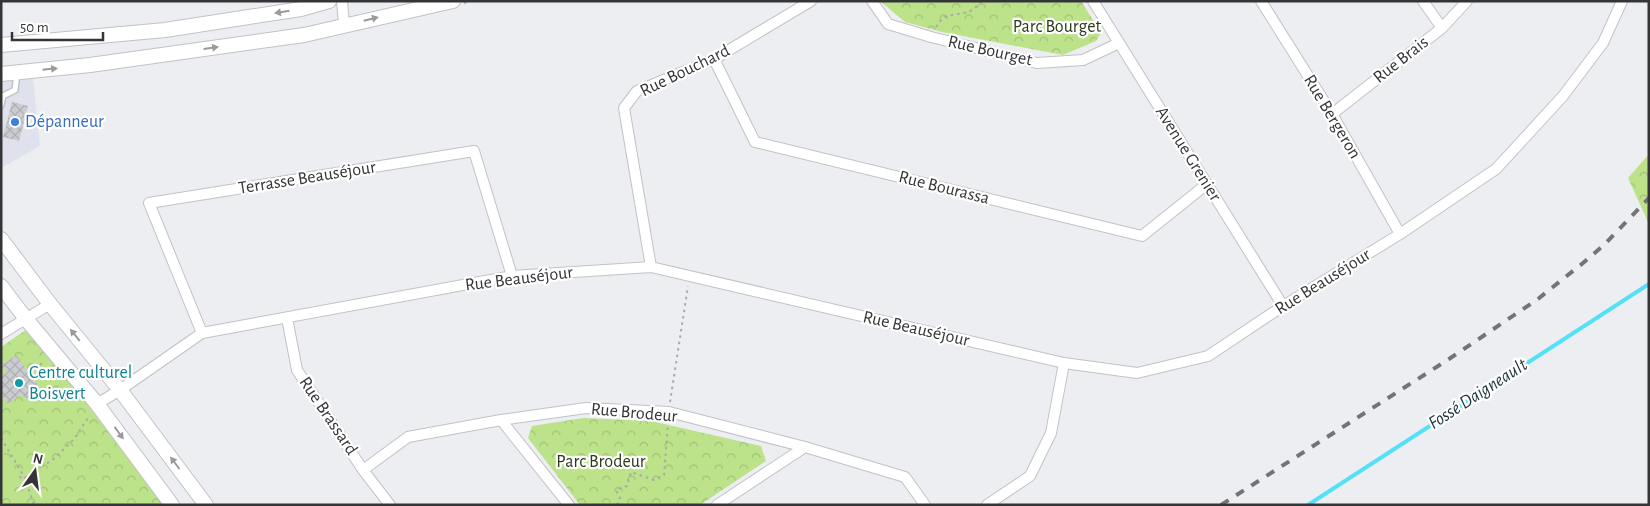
<svg xmlns="http://www.w3.org/2000/svg" width="1650" height="506" viewBox="0 0 1650 506" font-family="'Alegreya Sans',sans-serif">
  <style>
    .built { fill: #dfe2ed }
    .forest { fill: url(#forest-crowns) }
    .garden { fill: #bce28a }
    .lines { fill: none; stroke-linecap: round; stroke-linejoin: round }
    .stream { stroke: #53e0f8; stroke-width: 4 }
    .building { fill: url(#building-cross-hatch) }
    .lane-casing { stroke: #c1c2c6; stroke-width: 8 }
    .street-casing { stroke: #c1c2c6; stroke-width: 12 }
    .secondary-casing { stroke: #c1c2c6; stroke-width: 16 }
    .path { stroke: #a9aaad; stroke-width: 2; stroke-dasharray: 2.5 4; stroke-linecap: butt }
    .lane { stroke: #fff; stroke-width: 5 }
    .street { stroke: #fff; stroke-width: 10 }
    .secondary { stroke: #fff; stroke-width: 14 }
    .rail { stroke: #747477; stroke-width: 4; stroke-dasharray: 9 9; stroke-linecap: butt }
    .oneway { fill: #9a9a9b }
    .shop-dot { fill: #3f7fe0; stroke: #fff; stroke-width: 2 }
    .culture-dot { fill: #0f9aa8; stroke: #fff; stroke-width: 2 }
    .labels { text-anchor: middle; dominant-baseline: central; stroke-width: 4.5; stroke-linejoin: round; paint-order: stroke }
    .park-label { font-size: 18px; fill: #2d3c18; stroke: #fff }
    .street-label { font-size: 18px; fill: #353537; stroke: #fff }
    .shop-label { font-size: 18px; fill: #366cbe; stroke: #fff; text-anchor: start }
    .culture-label { font-size: 18px; fill: #0d838f; stroke: #fff; text-anchor: start }
    .water-label { font-size: 19px; font-style: italic; fill: #1e353a; stroke: #fff }
  </style>
  <defs>
    <pattern id="forest-crowns" width="20" height="18" patternUnits="userSpaceOnUse" patternTransform="scale(1.25)"><rect width="20" height="18" fill="#bce28a"/><path d="M2 6a3 3 0 1 1 6 0M12 15a3 3 0 1 1 6 0" fill="none" stroke="#a2c278"/></pattern>
    <pattern id="building-cross-hatch" width="8" height="8" patternUnits="userSpaceOnUse" patternTransform="scale(1.25)"><rect width="8" height="8" fill="#cbccd0"/><path d="M0 0l8 8M0 8l8-8" fill="none" stroke="#afb0b3"/></pattern>
  </defs>
  <rect width="100%" height="100%" fill="#edeef2"/>
  <path class="built" d="M33,77L40,146L1,168V80Z"/>
  <path class="forest" d="M880,1H1081L1101,33L1096,41L1063,55L942,32L905,22Z
    M1649,154V224L1628,178Z
    M30,327L164,505H1V347Z
    M583,418L651,421L761,446L766,461L700,505H580L528,438L532,426Z"/>
  <path class="garden" d="M1,450L19,477L1,487Z"/>
  <g class="lines">
    <path class="stream" d="M1308,505L1649,284"/>
  </g>
  <path class="building" d="M12,102L28,106L19,141L3,137Z
    M16,355L41,389L26,399L22,394L8,404L1,394V376L7,373L2,365Z"/>
  <g class="lines">
    <g class="lane-casing">
      <path id="lane" d="M1,105L3,96L15,90L17,73"/>
    </g>
    <g class="street-casing">
      <path id="street" d="M342,1L344,25
        M872,1L888,24L931,37L1037,63L1083,60L1119,43
        M1093,1L1283,306
        M1261,1L1332,114L1400,234
        M1423,1L1442,28
        M714,59L755,142L1142,236L1207,184
        M1332,114L1442,28L1467,1
        M651,267L624,108L637,91L714,59L811,1
        M287,318L297,370L363,470L390,505
        M202,333L149,203L474,151L512,276
        M1,334L50,304
        M97,404L120,390L202,333L512,276L651,267L1064,363L1137,373L1208,356L1283,306L1400,234L1496,169L1563,96L1603,43L1622,1
        M501,420L569,505
        M363,470L408,437L501,420L586,408L669,412L805,447L905,477L925,505
        M717,505L805,447
        M987,505L1030,476L1051,433L1064,363"/>
    </g>
    <g class="secondary-casing">
      <path id="secondary" d="M1,45L165,30L301,9L329,1
        M1,74L90,65L304,35L453,1
        M1,239L50,304L120,390L206,505
        M1,286L26,319L97,404L172,505"/>
    </g>
    <path class="path" d="M464,3L470,1
      M936,27C946,9 958,18 972,10C975,8 979,4 982,1
      M29,372L44,362
      M670,402L688,286
      M1,438L25,478L34,505
      M19,477L25,478L55,458L74,439L90,415
      M617,505L620,498L616,490L627,486L631,472L654,480L664,475L668,424"/>
    <use href="#lane" class="lane"/>
    <use href="#street" class="street"/>
    <use href="#secondary" class="secondary"/>
    <path class="rail" d="M1221,505L1449,359L1538,299L1583,263L1604,245L1649,198"/>
  </g>
  <defs><path id="oneway-solid" d="M-6-.8H1V-3.2L6.5 0L1 3.2V.8H-6Z" transform="scale(1.25)"/></defs>
  <g class="oneway">
    <use href="#oneway-solid" transform="translate(282 12) rotate(171)"/>
    <use href="#oneway-solid" transform="translate(371 19) rotate(-14)"/>
    <use href="#oneway-solid" transform="translate(211 48) rotate(-8)"/>
    <use href="#oneway-solid" transform="translate(50 69) rotate(-6)"/>
    <use href="#oneway-solid" transform="translate(75 335) rotate(-129)"/>
    <use href="#oneway-solid" transform="translate(119 433) rotate(54)"/>
    <use href="#oneway-solid" transform="translate(175 463) rotate(-127)"/>
  </g>
  <circle class="shop-dot" cx="15" cy="122" r="5"/>
  <circle class="culture-dot" cx="19" cy="383" r="5"/>
  <g class="labels">
    <g class="park-label">
      <text x="1057" y="27">Parc Bourget</text>
      <text x="601" y="462">Parc Brodeur</text>
    </g>
    <g class="street-label">
      <text transform="translate(990 51) rotate(13)">Rue Bourget</text>
      <text transform="translate(1401 60) rotate(-38)">Rue Brais</text>
      <text transform="translate(685 71) rotate(-26)">Rue Bouchard</text>
      <text transform="translate(1332 117) rotate(59)">Rue Bergeron</text>
      <text transform="translate(1188 154) rotate(58)">Avenue Grenier</text>
      <text transform="translate(307 178) rotate(-9)">Terrasse Beauséjour</text>
      <text transform="translate(944 188) rotate(14)">Rue Bourassa</text>
      <text transform="translate(519 279) rotate(-7)">Rue Beauséjour</text>
      <text transform="translate(1323 282) rotate(-32)">Rue Beauséjour</text>
      <text transform="translate(916 329) rotate(13)">Rue Beauséjour</text>
      <text transform="translate(634 413) rotate(5)">Rue Brodeur</text>
      <text transform="translate(328 416) rotate(56)">Rue Brassard</text>
    </g>
    <g class="shop-label">
      <text x="25" y="122">Dépanneur</text>
    </g>
    <g class="culture-label">
      <text x="29" y="373">Centre culturel<tspan x="29" dy="21">Boisvert</tspan></text>
    </g>
    <g class="water-label">
      <text transform="translate(1478 394) rotate(-33)">Fossé Daigneault</text>
    </g>
  </g>
  <rect width="1650" height="506" fill="none" stroke="#353537" stroke-width="5"/>
  <g transform="translate(35 471) rotate(14)" stroke="#ffffff" stroke-width="4" paint-order="stroke">
  <path d="M0-4L9 19L0 12L-9 19Z" fill="#353537"/>
  <text y="-8" font-size="14" font-weight="bold" text-anchor="middle" fill="#353537">N</text>
  </g>
  <path d="M12 32v8h91v-8" fill="none" stroke="#353537" stroke-width="2.5"/>
  <text x="20" y="32" font-size="15" fill="#353537" stroke="#ffffff" stroke-width="4" paint-order="stroke">50 m</text>
</svg>
